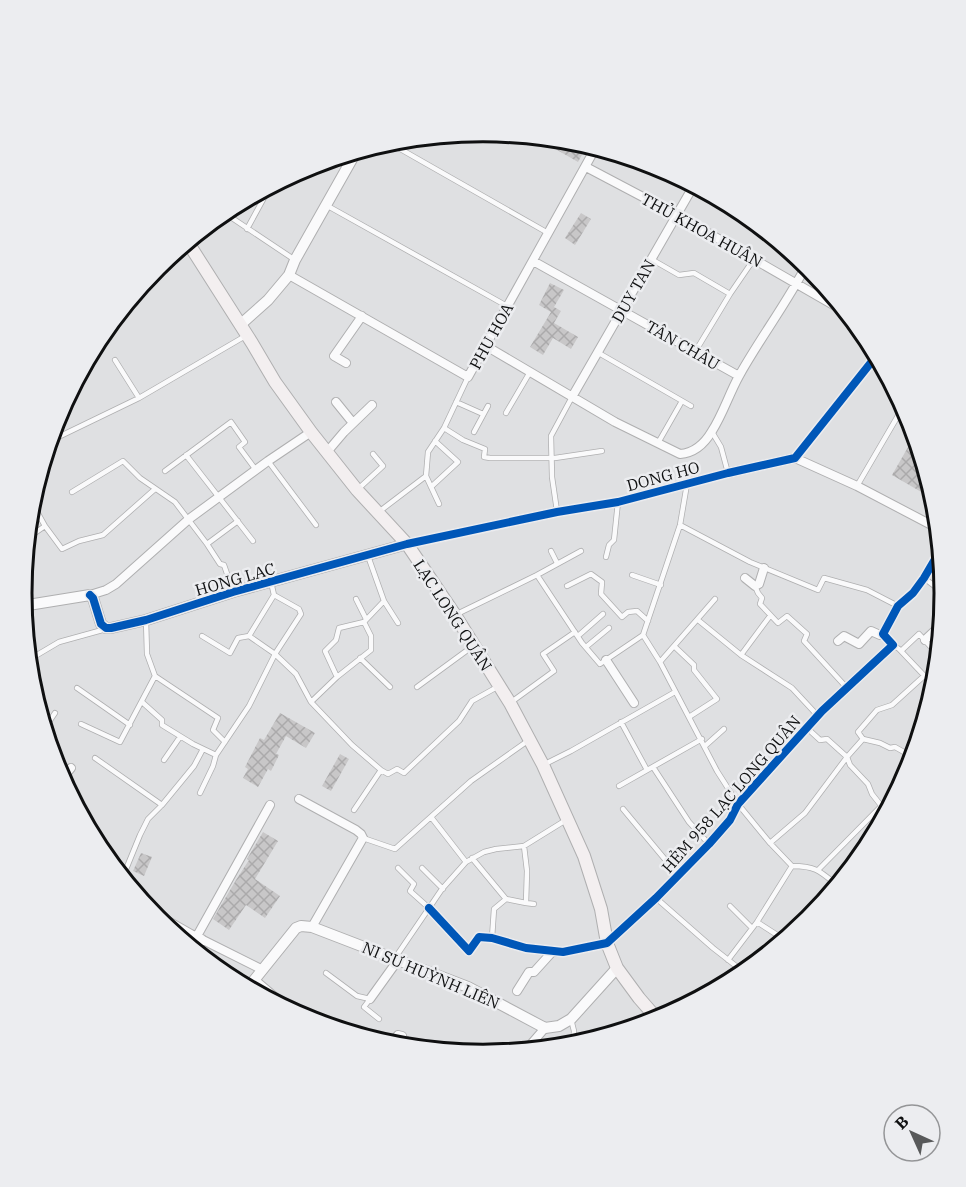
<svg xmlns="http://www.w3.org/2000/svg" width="966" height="1187" viewBox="0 0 966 1187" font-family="'IBM Plex Serif',serif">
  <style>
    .building { fill: url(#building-cross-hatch) }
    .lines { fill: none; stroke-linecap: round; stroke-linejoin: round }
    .service-casing { stroke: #afafb0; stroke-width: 6 }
    .minor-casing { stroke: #afafb0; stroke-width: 10 }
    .tertiary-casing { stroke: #afafb0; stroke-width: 12 }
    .secondary-casing { stroke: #afafb0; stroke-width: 14 }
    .service { stroke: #fafafb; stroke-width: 4.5 }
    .minor { stroke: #fafafb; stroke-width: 8 }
    .tertiary { stroke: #fafafb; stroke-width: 10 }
    .secondary { stroke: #f3eff0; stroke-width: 12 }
    .cycleway-casing { stroke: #ecedf0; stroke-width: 11 }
    .cycleway { stroke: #0057b8; stroke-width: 8 }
    .labels { text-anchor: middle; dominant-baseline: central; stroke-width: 5; stroke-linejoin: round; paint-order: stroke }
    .street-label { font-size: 16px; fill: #0f1011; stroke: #ecedf0 }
    .rim { fill: none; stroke: #0f1011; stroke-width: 3 }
  </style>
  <defs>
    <pattern id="building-cross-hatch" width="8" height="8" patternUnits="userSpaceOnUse" patternTransform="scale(1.5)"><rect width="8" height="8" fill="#c8c7c8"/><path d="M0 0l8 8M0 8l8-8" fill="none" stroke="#abaaab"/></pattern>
  </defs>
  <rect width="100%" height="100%" fill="#dfe0e2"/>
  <path class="building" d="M533,136L567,140L569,144L583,153L578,162Z
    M581,213L591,219L575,245L565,238Z
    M550,283L564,290L554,307L561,311L554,323L578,337L571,349L553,338L543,355L530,347L551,312L539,305Z
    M915,435L932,490L935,500L892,475Z
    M280,713L315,733L306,748L286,736L276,754L279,755L271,771L268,769L258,787L243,778L248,769L245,767L260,738L264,740Z
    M340,754L349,759L331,791L322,786Z
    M263,832L278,841L255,879L280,896L265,918L246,905L229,930L213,919L236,880L249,860L247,859Z
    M141,853L152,857L144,876L133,871Z"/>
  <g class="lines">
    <g class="service-casing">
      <path id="service" d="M571,140L593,154
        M388,142L548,233
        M338,157L349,163
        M326,205L507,306
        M223,212L295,260
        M247,229L271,185
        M651,259L679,275L694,273L730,294L754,259
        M597,352L691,406
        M695,352L730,294
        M115,360L139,398
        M456,402L483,414
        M506,413L530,372
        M444,428L463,440L485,449L484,457L490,458H555L602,451
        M474,432L488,406
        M712,432L721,447L728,473
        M48,442L139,398L247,335
        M658,443L682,401
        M186,455L253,541
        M268,461L316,525
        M165,471L231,422L245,442L239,447L256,470
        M426,476L439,504
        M857,486L899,414L907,411
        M431,487L458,462L435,441
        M357,490L383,466L373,454
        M72,492L123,461L140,478L175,502L207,544L220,564L224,565L233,591
        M31,501L45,526L62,549L79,541L103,535L155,489
        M380,511L426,476L428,452L444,428L468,377
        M557,511L552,477L551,436L572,397
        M680,525L750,562L818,590L824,578L867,590L898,606
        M26,539L45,526
        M207,544L238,521
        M551,551L557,563
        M606,557L609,545L614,540L618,502
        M537,575L582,643L600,664L643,635L680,525L687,484
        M632,575L661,585
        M924,578L945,594
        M271,582L274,595L299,609L301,614L275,654L296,674L311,702L352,745L381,770L388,774L397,769L404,773L459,721L472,701L499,686
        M567,586L591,574L602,582L601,594L622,617L628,612L637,611L648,621
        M755,586L758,593L762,598L760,604L778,623L787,616L807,634L804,641L847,688
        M356,599L366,619
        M384,601L398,623
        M457,614L537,575L581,551
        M146,620L147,654L155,676L218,718L213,730L225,742
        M698,620L741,655L792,688L818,716
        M643,635L660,662L717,771L738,804L770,843L792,866C816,866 820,871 838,886
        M202,636L230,653L238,638L249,636
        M578,636L603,614
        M893,645L899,649L935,687
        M674,646L694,665V670L717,699L689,717
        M586,647L609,628
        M901,651L919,634L939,656
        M741,655L770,616
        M27,658L37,655L59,642L106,629
        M360,658L390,687
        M660,662L715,599
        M337,677L325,651L336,640L339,628L364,622
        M417,687L473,646
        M77,688L130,725
        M142,702L162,720V725L193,744L216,755
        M311,702L337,677L371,650V636L364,622L384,601L368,556
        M510,703L554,671L543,654L575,632
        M621,722L647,770
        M81,724L120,742L155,676
        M807,728L820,740L827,739L847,757L850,765L868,784L872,794L887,813
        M44,729L55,713
        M705,746L724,729
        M95,758L162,805L148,819L140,835L122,879
        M164,760L180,737
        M545,764L571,751L675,692
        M653,767L689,822L709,844
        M619,786L702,739
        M200,793L213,766L216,755L249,706L275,654L249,636L274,595
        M162,805L194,766L203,749
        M623,809L678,875
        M354,810L381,770
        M431,817L466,862
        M363,838L395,849L471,781L529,740
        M770,843L805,813L847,757L863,739L858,732L877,710L892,705L924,676
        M524,846L527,871L526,903
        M472,858L506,899L526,903L534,904
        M398,868L414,884L410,891L429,908
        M422,868L443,889
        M818,870L899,788L896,784L907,774L901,768L911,756L895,747L890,748L880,743L863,739
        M656,898L713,948L745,973
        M730,906L752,928
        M757,922L785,940
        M492,938L494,909L506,899
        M769,950L779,937
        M395,958L442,889L466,862L484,852L496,849L524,846L566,820
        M728,960L757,922L792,866
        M326,973L357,996L370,999L364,1007L379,1019
        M723,987L740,969
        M571,1019L574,1031L573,1047
        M402,1036L425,1050"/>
    </g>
    <g class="minor-casing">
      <path id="minor" d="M586,167L677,215L849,314
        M533,261L739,376
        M289,275L468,377L596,147
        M117,315L134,302L131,297
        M486,346L615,422L680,454C694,453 705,443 712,431C723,414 729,394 739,376C760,338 787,303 807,264
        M346,363L334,356L362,316
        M572,397L694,185
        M336,402L353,423
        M327,452L344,432L372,405
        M795,458L857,486L939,529
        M407,544L557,512L618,502L728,473L795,458L877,355
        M745,578L755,586L759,584L764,568
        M90,595L106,590L116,584L189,519L268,461L311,432
        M925,640L942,624
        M838,641L844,636L859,644L871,631L880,635L883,634
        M606,660L634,703
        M61,780L71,768
        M299,799L356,830L361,834L363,838L312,927
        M429,908L469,951L479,937L492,938L526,948L563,952L607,943L656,898L709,844L730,820L738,804L822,711L893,645L883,634L898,606L913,593L924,578L941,549
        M147,909L191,934L263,970
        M197,936L270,805
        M194,951L202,939
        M255,980L296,1015
        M517,991L529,972H534L553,951
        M370,999L398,960
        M389,1046L398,1035L402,1036
        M525,1051L545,1028"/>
    </g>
    <g class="tertiary-casing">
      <path id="tertiary" d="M240,325L268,300L289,275L295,260L356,152
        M22,606L90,595L93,598L101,624L106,628H111L146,620L233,592L407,544
        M247,989L296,928L301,926L312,927L468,987L545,1028L559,1026L571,1019L617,968"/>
    </g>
    <g class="secondary-casing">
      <path id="secondary" d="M187,241L252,343L275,382L311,432L357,490L407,544L455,615L510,703L543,765L584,856L601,909L607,943L617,968L639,998L659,1021"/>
    </g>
    <use href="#service" class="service"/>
    <use href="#minor" class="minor"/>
    <use href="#tertiary" class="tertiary"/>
    <use href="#secondary" class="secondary"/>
    <g class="cycleway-casing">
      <path id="cycleway" d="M90,595L93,598L101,624L106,628H111L146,620L233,592L407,544L557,512L618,502L728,473L795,458L877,355
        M429,908L469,951L479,937L492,938L526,948L563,952L607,943L656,898L709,844L730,820L738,804L822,711L893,645L883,634L898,606L913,593L924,578L941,549"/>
    </g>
    <use href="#cycleway" class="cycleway"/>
  </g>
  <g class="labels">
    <g class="street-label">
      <text transform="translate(702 230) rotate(29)">THỦ KHOA HUÂN</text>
      <text transform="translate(633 291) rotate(-60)">DUY TAN</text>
      <text transform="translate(491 336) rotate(-61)">PHU HOA</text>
      <text transform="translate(683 345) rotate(30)">TÂN CHÂU</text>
      <text transform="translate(663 476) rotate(-15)">DONG HO</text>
      <text transform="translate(235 579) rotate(-16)">HONG LAC</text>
      <text transform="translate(453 615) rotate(57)">LẠC LONG QUÂN</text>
      <text transform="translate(731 794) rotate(-49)">HẺM 958 LẠC LONG QUÂN</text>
      <text transform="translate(431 975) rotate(23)">NI SƯ HUỲNH LIÊN</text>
    </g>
  </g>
  <path d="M0 0H966V1187H0ZM32 593a451 451 0 1 1 902 0a451 451 0 1 1-902 0Z" fill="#ecedf0" fill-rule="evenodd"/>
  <path class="rim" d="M32 593a451 451 0 1 1 902 0a451 451 0 1 1-902 0Z"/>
  <g transform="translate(912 1133) rotate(315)"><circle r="28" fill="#ecedf0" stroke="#949597" stroke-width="1.5"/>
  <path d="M0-4.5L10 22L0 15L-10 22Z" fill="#58595a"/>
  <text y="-9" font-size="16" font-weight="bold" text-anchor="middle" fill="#0f1011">B</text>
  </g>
</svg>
